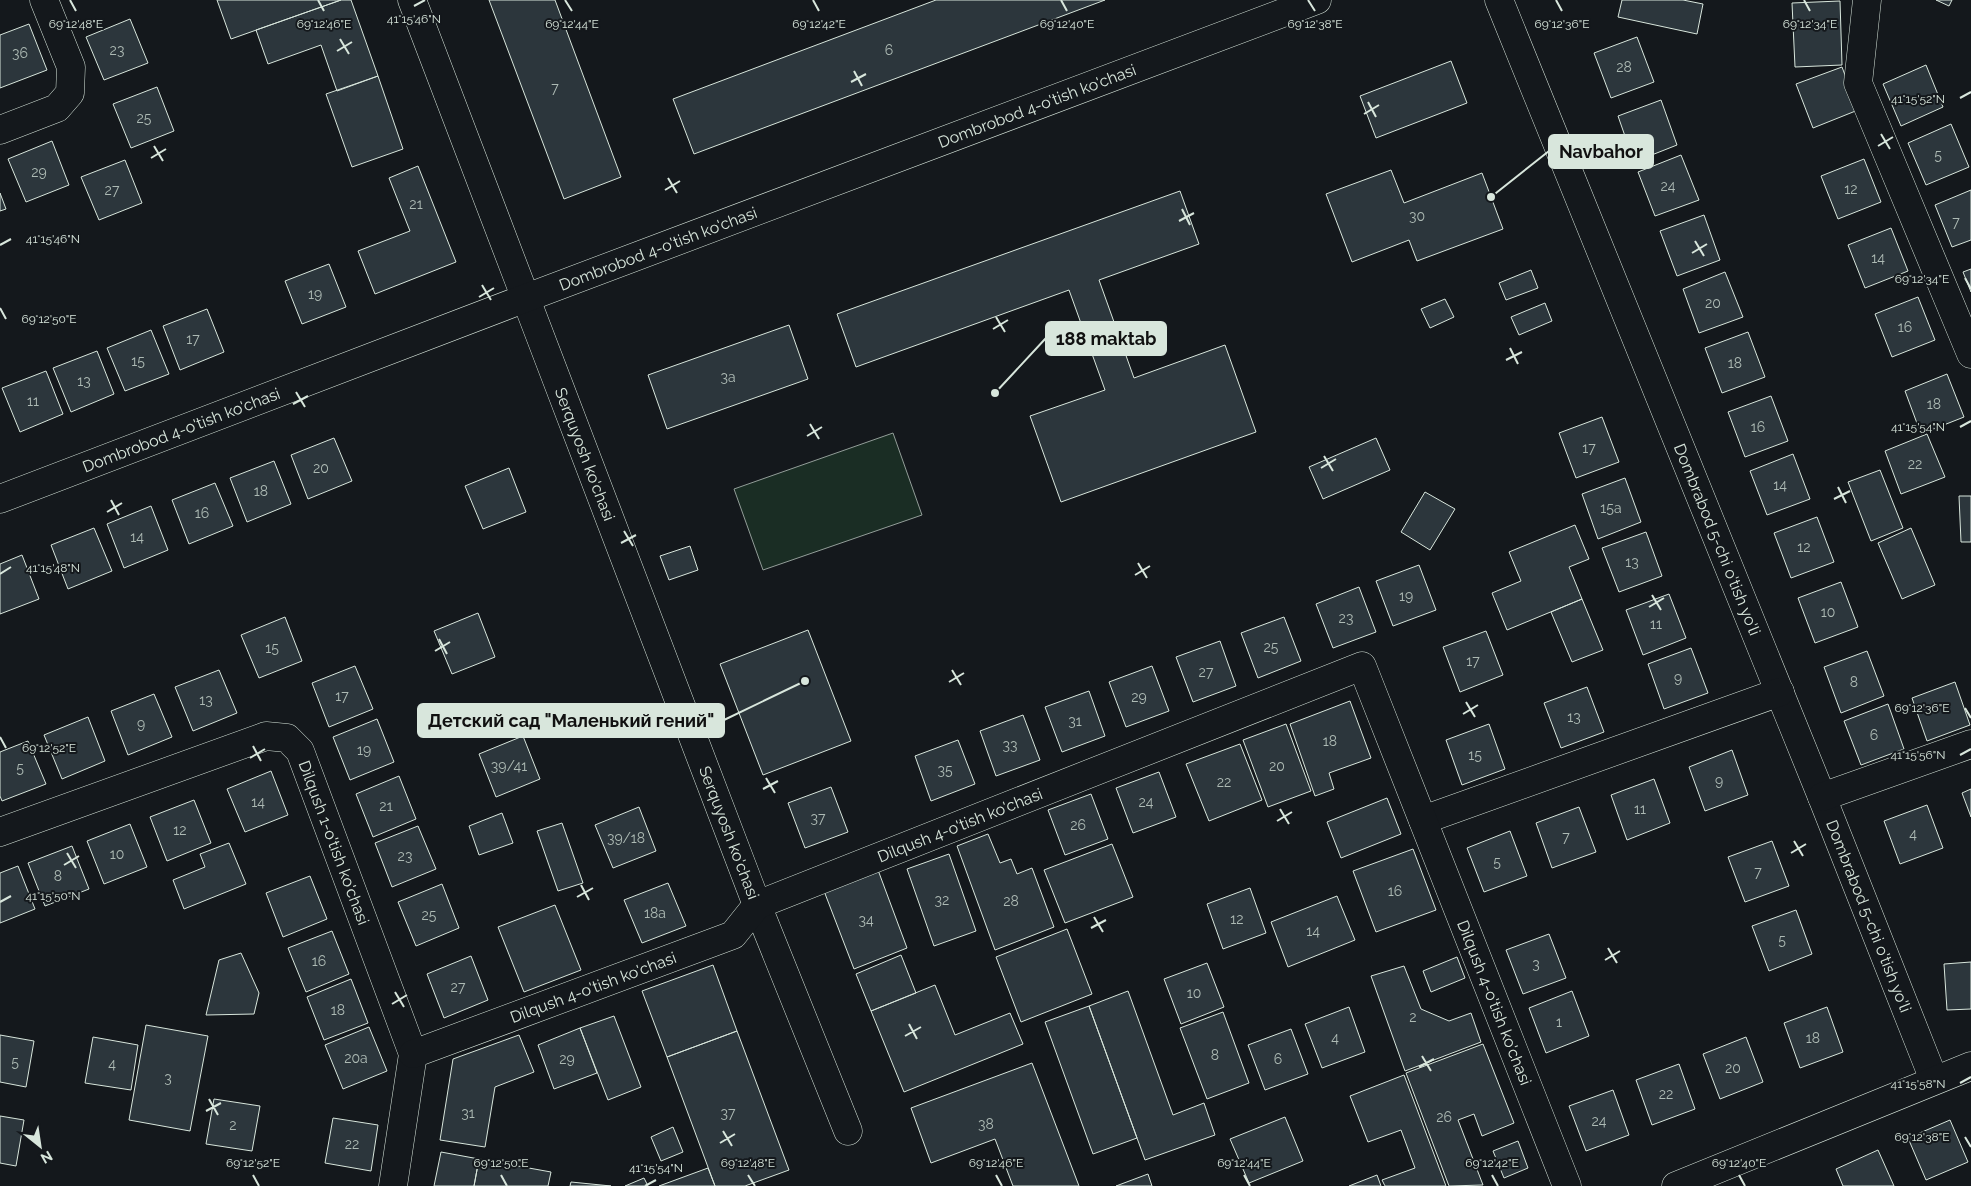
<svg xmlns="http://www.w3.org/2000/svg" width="1971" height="1186" viewBox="0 0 1971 1186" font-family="Raleway,sans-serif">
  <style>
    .green { fill: #1a2d24; stroke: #939e99 }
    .building { fill: #2c363c; stroke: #d8e6dc }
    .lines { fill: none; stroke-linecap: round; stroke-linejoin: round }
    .minor-casing { stroke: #d8e6dc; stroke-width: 29 }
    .minor { stroke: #14181c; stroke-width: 28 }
    .ticks { fill: none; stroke: #d8e6dc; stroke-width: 2 }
    .labels { text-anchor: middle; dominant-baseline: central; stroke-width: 4; stroke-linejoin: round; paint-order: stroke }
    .number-label { font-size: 14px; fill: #adbab4 }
    .street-label { font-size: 16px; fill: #d8e6dc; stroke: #14181c }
    .ticks-label { font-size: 12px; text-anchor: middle; fill: #d8e6dc; stroke: #14181c; stroke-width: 4; stroke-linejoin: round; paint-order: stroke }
    .leader { fill: none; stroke: #d8e6dc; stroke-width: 2 }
    .callout-dot { fill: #d8e6dc; stroke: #14181c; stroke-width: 2 }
    .callout { fill: #d8e6dc; stroke: #d8e6dc; stroke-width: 2 }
    .callout-label { font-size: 18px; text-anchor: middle; font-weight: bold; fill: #111 }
  </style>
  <rect width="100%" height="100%" fill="#14181c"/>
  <path class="green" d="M893,433L922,515L763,570L734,489Z"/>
  <path class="building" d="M217,0H341L231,39Z
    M341,0H351L378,76L337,91L321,45L268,64L256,30Z
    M489,0H555L621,177L564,199Z
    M936,0H1105L694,154L673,99Z
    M1622,0H1683L1703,4L1697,34L1618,17Z
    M1936,0H1952L1949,6Z
    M1840,1L1842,65L1795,67L1792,3Z
    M130,19L148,63L104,80L86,37Z
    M29,24L47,70L0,88V35Z
    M1637,37L1654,82L1611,98L1594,53Z
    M1451,61L1467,103L1376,138L1360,96Z
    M1926,65L1943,107L1901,126L1883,84Z
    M1842,67L1858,110L1813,128L1796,84Z
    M378,76L403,149L352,167L326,94Z
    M157,87L174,131L131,148L113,104Z
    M1661,100L1677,145L1634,162L1618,116Z
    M1951,124L1969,167L1926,185L1908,143Z
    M52,141L69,185L26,202L8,159Z
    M1681,155L1699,200L1655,216L1638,172Z
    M1864,159L1881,202L1838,219L1821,176Z
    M125,160L142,203L99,220L81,177Z
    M418,166L456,262L375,294L358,251L410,231L389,178Z
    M1391,170L1404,203L1482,173L1503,229L1417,261L1409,240L1352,262L1326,194Z
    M1971,190V240L1952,247L1935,205Z
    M1180,191L1199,244L1099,280L1134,378L1225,345L1256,432L1061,502L1030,416L1105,390L1069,290L856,367L837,314Z
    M0,193L6,209L0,211Z
    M1704,215L1720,260L1677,276L1660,231Z
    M1891,228L1908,271L1865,288L1848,245Z
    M329,264L346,307L302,324L285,281Z
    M1971,269V292L1963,272Z
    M1531,270L1538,288L1506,300L1499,283Z
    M1725,272L1743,317L1699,333L1683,289Z
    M1918,297L1935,340L1892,357L1875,314Z
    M1445,299L1454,317L1430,328L1421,309Z
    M1545,303L1552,321L1519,335L1511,317Z
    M207,309L224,352L180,370L163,326Z
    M789,325L808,379L667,429L648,375Z
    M151,330L169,374L125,391L107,348Z
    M1748,332L1765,377L1722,393L1705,348Z
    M97,351L114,394L71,412L53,368Z
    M46,371L63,414L20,432L2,388Z
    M1947,374L1964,417L1921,434L1905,391Z
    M1771,396L1788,441L1745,457L1728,412Z
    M1602,417L1619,462L1576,478L1559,433Z
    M1927,434L1945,477L1901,494L1885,451Z
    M334,438L352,481L308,499L291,455Z
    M1376,438L1390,470L1323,499L1309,467Z
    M1793,454L1810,499L1767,515L1750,471Z
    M274,461L291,504L247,522L230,478Z
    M509,468L526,512L483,529L465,486Z
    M1880,470L1903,528L1871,541L1848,482Z
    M1625,478L1641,522L1598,539L1582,494Z
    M215,483L233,526L189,544L172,500Z
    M1425,492L1455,509L1430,550L1401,532Z
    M1959,496H1971V542H1961Z
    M151,506L168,550L124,568L107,524Z
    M1817,517L1834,562L1791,578L1774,533Z
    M1575,525L1589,559L1569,567L1582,599L1507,630L1492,593L1521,581L1509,552Z
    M94,528L112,571L68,589L51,545Z
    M1911,528L1935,585L1902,599L1878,543Z
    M1646,532L1662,576L1619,592L1602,548Z
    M690,546L698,570L669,580L660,556Z
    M22,555L39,599L0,614V564Z
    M1419,565L1436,610L1393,626L1376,581Z
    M1841,582L1858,627L1815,643L1798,598Z
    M1359,587L1376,632L1333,648L1316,604Z
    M1669,594L1686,638L1643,655L1626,610Z
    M1582,599L1603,650L1572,662L1551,612Z
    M478,613L495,657L452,674L434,631Z
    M285,617L302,661L259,678L241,635Z
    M1284,617L1301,661L1258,678L1241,633Z
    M808,630L851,741L763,775L720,664Z
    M1486,631L1503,675L1460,692L1443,647Z
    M1220,641L1236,686L1193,702L1176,657Z
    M1691,648L1708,693L1664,709L1648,664Z
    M1867,651L1884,696L1841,713L1824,667Z
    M355,666L373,709L329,727L312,683Z
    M1152,666L1169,711L1126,727L1109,682Z
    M219,670L237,713L193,731L175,687Z
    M1955,682L1970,725L1927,741L1912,698Z
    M1587,687L1604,732L1561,748L1544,703Z
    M1089,691L1105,736L1062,752L1045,707Z
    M154,694L172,737L128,755L111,711Z
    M1350,701L1371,758L1329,773L1334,789L1315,796L1290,724Z
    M1888,704L1904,749L1861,765L1844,721Z
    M1023,715L1040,760L996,776L980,731Z
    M88,717L105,761L62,779L44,735Z
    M377,719L394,762L350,780L333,737Z
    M1286,724L1311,791L1268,807L1243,740Z
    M1489,724L1505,769L1462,785L1446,740Z
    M523,736L540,779L496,797L479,754Z
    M958,740L975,784L931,801L915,756Z
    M28,741L46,784L2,801L0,796V752Z
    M1240,744L1262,800L1209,821L1186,764Z
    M1732,750L1748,795L1705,811L1689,767Z
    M271,771L288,815L245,832L227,789Z
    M1159,772L1176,817L1133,833L1116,788Z
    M399,776L416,819L373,837L356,794Z
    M1654,779L1670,823L1627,840L1611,795Z
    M831,787L848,832L805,848L788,803Z
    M1971,789V817L1962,793Z
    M1091,794L1108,839L1065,855L1048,810Z
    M1387,798L1401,834L1341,858L1327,822Z
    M194,800L211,843L167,861L150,817Z
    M1927,805L1943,848L1900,864L1884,821Z
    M639,807L656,851L613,868L595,825Z
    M1579,807L1596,852L1552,868L1536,823Z
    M502,813L513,843L479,855L469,826Z
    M562,823L583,883L558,891L537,831Z
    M130,824L147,867L104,884L87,841Z
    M418,826L436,869L392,887L375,843Z
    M1510,831L1527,876L1484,892L1467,848Z
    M988,834L1000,863L1011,859L1017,874L1032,868L1054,927L995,950L957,846Z
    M1772,841L1789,886L1745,902L1728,857Z
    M229,843L246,884L184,909L173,880L205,867L200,854Z
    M1112,844L1133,897L1065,923L1044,870Z
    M72,846L89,889L45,906L28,863Z
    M1413,849L1436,910L1376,932L1353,871Z
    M949,854L976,931L934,946L907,869Z
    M18,866L35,909L0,923V873Z
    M878,870L907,948L854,969L824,891Z
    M310,876L327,919L283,937L266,893Z
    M668,883L686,926L642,943L624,900Z
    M442,884L459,928L416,946L398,902Z
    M1250,888L1266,933L1223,949L1207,904Z
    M1337,896L1355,940L1288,967L1271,922Z
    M555,905L581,970L524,992L498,927Z
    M1796,910L1812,954L1769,971L1752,926Z
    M1067,929L1092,994L1021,1022L996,957Z
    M332,931L349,974L306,992L288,948Z
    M1549,934L1566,978L1523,994L1506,950Z
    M241,953L259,993L254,1014L206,1015L219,960Z
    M901,955L916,993L871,1011L856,974Z
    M471,956L488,1000L444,1018L427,974Z
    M1457,957L1465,978L1431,992L1423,971Z
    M1971,962V1009L1947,1010L1944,964Z
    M1207,963L1224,1007L1181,1024L1164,979Z
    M713,965L737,1031L667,1057L642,991Z
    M1404,966L1421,1009L1449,1021L1471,1013L1481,1042L1405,1071L1371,976Z
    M351,979L368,1023L324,1040L307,997Z
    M935,985L955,1035L1010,1013L1023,1044L904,1092L871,1011Z
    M1128,991L1173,1115L1204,1103L1215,1135L1145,1160L1089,1006Z
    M1572,991L1589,1036L1546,1053L1529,1008Z
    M1089,1006L1137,1138L1093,1154L1045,1022Z
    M1349,1007L1365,1052L1322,1068L1305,1024Z
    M1827,1007L1843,1052L1800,1068L1784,1023Z
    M1223,1012L1249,1083L1207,1099L1180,1028Z
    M614,1016L641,1087L608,1100L580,1028Z
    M146,1025L208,1036L190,1131L129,1120Z
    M369,1027L387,1071L343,1089L325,1045Z
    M580,1028L597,1073L554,1089L538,1045Z
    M1291,1029L1308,1074L1265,1090L1248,1045Z
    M737,1031L789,1170L745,1186H715L667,1057Z
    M0,1035L34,1041L26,1087L0,1082Z
    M519,1035L534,1072L495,1087L485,1147L440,1140L453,1059Z
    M93,1037L138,1045L131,1090L85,1083Z
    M1746,1037L1763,1082L1720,1099L1703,1054Z
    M1483,1044L1514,1123L1482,1136L1474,1114L1458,1120L1483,1185L1449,1186L1406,1073Z
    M1032,1063L1079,1186H1013L995,1139L931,1163L911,1108Z
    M1679,1064L1695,1109L1652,1125L1636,1080Z
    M1404,1075L1446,1186H1385L1382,1180L1415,1168L1401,1130L1368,1142L1350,1096Z
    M1613,1090L1629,1135L1586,1151L1569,1106Z
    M214,1099L260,1106L252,1151L206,1144Z
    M0,1116L24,1120L16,1166L0,1163Z
    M1285,1117L1303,1161L1249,1183L1230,1139Z
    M333,1118L378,1125L371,1171L325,1163Z
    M1950,1120L1968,1162L1926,1180L1908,1138Z
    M673,1127L683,1152L661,1161L651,1137Z
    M1518,1141L1528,1168L1504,1178L1493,1151Z
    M1878,1150L1894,1186H1843L1836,1169Z
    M441,1152L479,1159L474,1186H434Z
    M479,1159L551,1172L548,1186H474Z
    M708,1168L715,1186H659Z
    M1148,1174L1152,1186H1116Z
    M1377,1175L1381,1186H1349Z
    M644,1178L648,1186H625Z
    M571,1182L611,1186H570Z"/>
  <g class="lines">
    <g class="minor-casing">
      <g id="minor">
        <path id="s1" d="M412,0L757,905L848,1131"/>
        <path id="s2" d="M1499,0L1822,797L1934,1080"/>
        <path d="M1867,0L1858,83L1971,354"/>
        <path d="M0,130L57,108L70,93L71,67L44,0"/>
        <path id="s3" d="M0,499L526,298L1317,0"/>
        <path d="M1822,797L1971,744"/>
        <path d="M1423,820L1780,692"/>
        <path id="s4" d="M0,832L266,736L287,738L300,751L413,1054L393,1186"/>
        <path id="s5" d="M413,1054L733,935L757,905L1362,666L1567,1186"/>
        <path d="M1676,1186L1971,1066"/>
      </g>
    </g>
    <use href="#minor" class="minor"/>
  </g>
  <path class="ticks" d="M70,0L76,11M318,0L324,11M565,0L572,11M813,0L819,11M1061,0L1067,11M1308,0L1315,11M1556,0L1562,11M1804,0L1810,11M414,6L425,0M340,39L349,54M337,51L352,42M854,71L862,86M851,82L866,74M1960,98L1971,92M1368,102L1376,117M1364,114L1379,105M1881,134L1890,149M154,146L163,161M1878,146L1893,137M151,158L166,149M668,178L677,193M665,190L680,181M1182,209L1190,225M1179,221L1194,213M1695,241L1704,256M0,245L11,239M1692,253L1707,244M1965,278L1971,289M482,285L491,300M479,297L494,288M0,308L6,319M996,317L1005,332M993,329L1008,320M1510,348L1518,364M1506,360L1522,352M296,392L305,407M293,404L308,396M810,424L819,439M1960,427L1971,421M807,436L822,427M1324,456L1333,471M1321,468L1336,459M1838,487L1846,503M1834,499L1850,491M111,500L119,515M107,512L122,503M624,531L633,546M621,543L636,535M1138,563L1147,578M0,574L11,567M1135,575L1150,566M1652,595L1661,610M1649,607L1664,598M439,639L447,654M435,651L450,642M952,670L961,685M949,682L964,673M1466,702L1475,717M1965,708L1971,718M1463,714L1478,705M0,737L6,748M253,746L261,761M1960,755L1971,749M250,758L265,749M766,778L775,793M763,789L778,781M1280,809L1289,824M1277,821L1292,812M1794,841L1803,856M67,853L76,868M1791,853L1806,844M64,865L79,856M581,885L589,900M577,897L593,888M0,902L11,896M1094,917L1103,932M1091,928L1106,920M1608,948L1617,963M1605,960L1620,951M395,992L404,1007M392,1004L407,995M909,1024L917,1039M905,1036L921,1027M1422,1056L1431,1071M1419,1067L1434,1059M1960,1083L1971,1077M209,1099L218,1115M206,1111L221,1103M723,1131L732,1146M1965,1137L1971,1147M720,1143L735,1134M253,1175L259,1186M501,1175L507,1186M748,1175L755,1186M996,1175L1002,1186M1244,1175L1250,1186M1492,1175L1498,1186M1739,1175L1745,1186M645,1186L656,1180"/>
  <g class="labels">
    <g class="number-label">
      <text x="117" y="50">23</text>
      <text x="889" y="50">6</text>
      <text x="20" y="53">36</text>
      <text x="1624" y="67">28</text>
      <text x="555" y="88">7</text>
      <text x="144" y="118">25</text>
      <text x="1938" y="155">5</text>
      <text x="39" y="172">29</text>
      <text x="1668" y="186">24</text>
      <text x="1851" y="189">12</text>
      <text x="112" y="190">27</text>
      <text x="416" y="204">21</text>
      <text x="1417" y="216">30</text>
      <text x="1956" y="222">7</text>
      <text x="1878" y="258">14</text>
      <text x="315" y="294">19</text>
      <text x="1713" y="303">20</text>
      <text x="1905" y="327">16</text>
      <text x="193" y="339">17</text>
      <text x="138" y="361">15</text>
      <text x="1735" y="363">18</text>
      <text x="728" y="377">3a</text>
      <text x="84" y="381">13</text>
      <text x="33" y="401">11</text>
      <text x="1934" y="404">18</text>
      <text x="1758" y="427">16</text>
      <text x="1589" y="448">17</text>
      <text x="1915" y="464">22</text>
      <text x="321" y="468">20</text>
      <text x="1780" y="485">14</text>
      <text x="261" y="491">18</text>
      <text x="1611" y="508">15a</text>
      <text x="202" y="513">16</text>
      <text x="137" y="537">14</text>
      <text x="1804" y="547">12</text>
      <text x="1632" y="562">13</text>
      <text x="1406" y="596">19</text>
      <text x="1828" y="612">10</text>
      <text x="1346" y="618">23</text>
      <text x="1656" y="624">11</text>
      <text x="1271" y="647">25</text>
      <text x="272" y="648">15</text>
      <text x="1473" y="661">17</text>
      <text x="1206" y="672">27</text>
      <text x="1678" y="678">9</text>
      <text x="1854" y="682">8</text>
      <text x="342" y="696">17</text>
      <text x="1139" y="697">29</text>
      <text x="206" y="700">13</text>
      <text x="1574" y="717">13</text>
      <text x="1075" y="721">31</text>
      <text x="141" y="724">9</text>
      <text x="1874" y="735">6</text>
      <text x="1330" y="741">18</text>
      <text x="1010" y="745">33</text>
      <text x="364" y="750">19</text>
      <text x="1475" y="755">15</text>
      <text x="509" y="766">39/41</text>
      <text x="1277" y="766">20</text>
      <text x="20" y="768">5</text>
      <text x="945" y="770">35</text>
      <text x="1719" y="781">9</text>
      <text x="1224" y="782">22</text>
      <text x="258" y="802">14</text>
      <text x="1146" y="802">24</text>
      <text x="386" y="806">21</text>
      <text x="1640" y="809">11</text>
      <text x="818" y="818">37</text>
      <text x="1078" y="825">26</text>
      <text x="180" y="830">12</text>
      <text x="1913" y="834">4</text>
      <text x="1566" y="837">7</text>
      <text x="626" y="838">39/18</text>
      <text x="117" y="854">10</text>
      <text x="405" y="856">23</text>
      <text x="1497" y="862">5</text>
      <text x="1758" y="872">7</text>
      <text x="58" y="876">8</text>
      <text x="1395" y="891">16</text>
      <text x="942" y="900">32</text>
      <text x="1011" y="901">28</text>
      <text x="655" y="913">18a</text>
      <text x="429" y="915">25</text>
      <text x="1237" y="919">12</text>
      <text x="866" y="920">34</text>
      <text x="1313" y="931">14</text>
      <text x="1782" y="940">5</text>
      <text x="319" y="961">16</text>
      <text x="1536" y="964">3</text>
      <text x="458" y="987">27</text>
      <text x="1194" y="993">10</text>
      <text x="338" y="1010">18</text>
      <text x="1413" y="1017">2</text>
      <text x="1559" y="1022">1</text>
      <text x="1335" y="1038">4</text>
      <text x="1813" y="1038">18</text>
      <text x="1215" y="1055">8</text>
      <text x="356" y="1058">20a</text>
      <text x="567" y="1059">29</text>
      <text x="1278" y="1059">6</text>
      <text x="15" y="1062">5</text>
      <text x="112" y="1064">4</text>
      <text x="1733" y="1068">20</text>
      <text x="168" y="1078">3</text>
      <text x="1666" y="1094">22</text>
      <text x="468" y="1113">31</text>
      <text x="728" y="1113">37</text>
      <text x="1444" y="1117">26</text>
      <text x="1599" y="1121">24</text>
      <text x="986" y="1124">38</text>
      <text x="233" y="1125">2</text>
      <text x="352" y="1144">22</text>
    </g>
    <g class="street-label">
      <text stroke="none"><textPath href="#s3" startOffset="1109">Dombrobod 4-o'tish ko'chasi</textPath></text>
      <text stroke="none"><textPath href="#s3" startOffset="704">Dombrobod 4-o'tish ko'chasi</textPath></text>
      <text stroke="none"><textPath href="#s3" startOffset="194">Dombrobod 4-o'tish ko'chasi</textPath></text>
      <text stroke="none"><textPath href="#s1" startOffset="486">Serquyosh ko'chasi</textPath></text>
      <text stroke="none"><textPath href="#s2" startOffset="582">Dombrabod 5-chi o'tish yo'li</textPath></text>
      <text stroke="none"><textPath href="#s5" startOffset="598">Dilqush 4-o'tish ko'chasi</textPath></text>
      <text stroke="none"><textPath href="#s1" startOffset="891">Serquyosh ko'chasi</textPath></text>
      <text stroke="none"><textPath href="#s4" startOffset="420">Dilqush 1-o'tish ko'chasi</textPath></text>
      <text stroke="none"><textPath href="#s2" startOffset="988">Dombrabod 5-chi o'tish yo'li</textPath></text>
      <text stroke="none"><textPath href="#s5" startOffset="192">Dilqush 4-o'tish ko'chasi</textPath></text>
      <text stroke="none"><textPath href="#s5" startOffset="1392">Dilqush 4-o'tish ko'chasi</textPath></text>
    </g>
  </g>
  <g class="ticks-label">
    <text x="414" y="23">41°15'46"N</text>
    <text x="76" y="28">69°12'48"E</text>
    <text x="324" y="28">69°12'46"E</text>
    <text x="572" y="28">69°12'44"E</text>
    <text x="819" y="28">69°12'42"E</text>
    <text x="1067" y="28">69°12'40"E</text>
    <text x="1810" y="28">69°12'34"E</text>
    <text x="1315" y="28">69°12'38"E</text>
    <text x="1562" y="28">69°12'36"E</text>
    <text x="1918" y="103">41°15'52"N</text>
    <text x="53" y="243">41°15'46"N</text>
    <text x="1922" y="283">69°12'34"E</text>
    <text x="49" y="323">69°12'50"E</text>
    <text x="1918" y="431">41°15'54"N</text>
    <text x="53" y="572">41°15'48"N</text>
    <text x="1922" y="712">69°12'36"E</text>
    <text x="49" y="752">69°12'52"E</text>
    <text x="1918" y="759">41°15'56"N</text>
    <text x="53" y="900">41°15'50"N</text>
    <text x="1918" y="1088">41°15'58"N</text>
    <text x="1922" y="1141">69°12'38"E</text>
    <text x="253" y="1167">69°12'52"E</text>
    <text x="501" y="1167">69°12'50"E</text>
    <text x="748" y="1167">69°12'48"E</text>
    <text x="996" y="1167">69°12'46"E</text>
    <text x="1244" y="1167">69°12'44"E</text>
    <text x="1492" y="1167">69°12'42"E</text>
    <text x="1739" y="1167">69°12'40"E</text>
    <text x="656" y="1172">41°15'54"N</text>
  </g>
  <path class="leader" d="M1491 197L1549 151M995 393L1046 338M805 681L724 720"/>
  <g class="callout-dot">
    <circle cx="1491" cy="197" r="5"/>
    <circle cx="995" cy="393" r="5"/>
    <circle cx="805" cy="681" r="5"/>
  </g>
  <g class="callout">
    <rect x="1549" y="135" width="104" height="33" rx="5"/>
    <rect x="1046" y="322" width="120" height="33" rx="5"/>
    <rect x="418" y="704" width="306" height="33" rx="5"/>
  </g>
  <g class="callout-label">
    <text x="1601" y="158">Navbahor</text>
    <text x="1106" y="345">188 maktab</text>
    <text x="571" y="727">Детский сад "Маленький гений"</text>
  </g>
  <g transform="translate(40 1146) rotate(150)" stroke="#14181c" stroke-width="4" paint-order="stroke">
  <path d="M0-4L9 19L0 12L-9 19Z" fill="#d8e6dc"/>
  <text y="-8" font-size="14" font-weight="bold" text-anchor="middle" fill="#d8e6dc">N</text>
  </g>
</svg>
